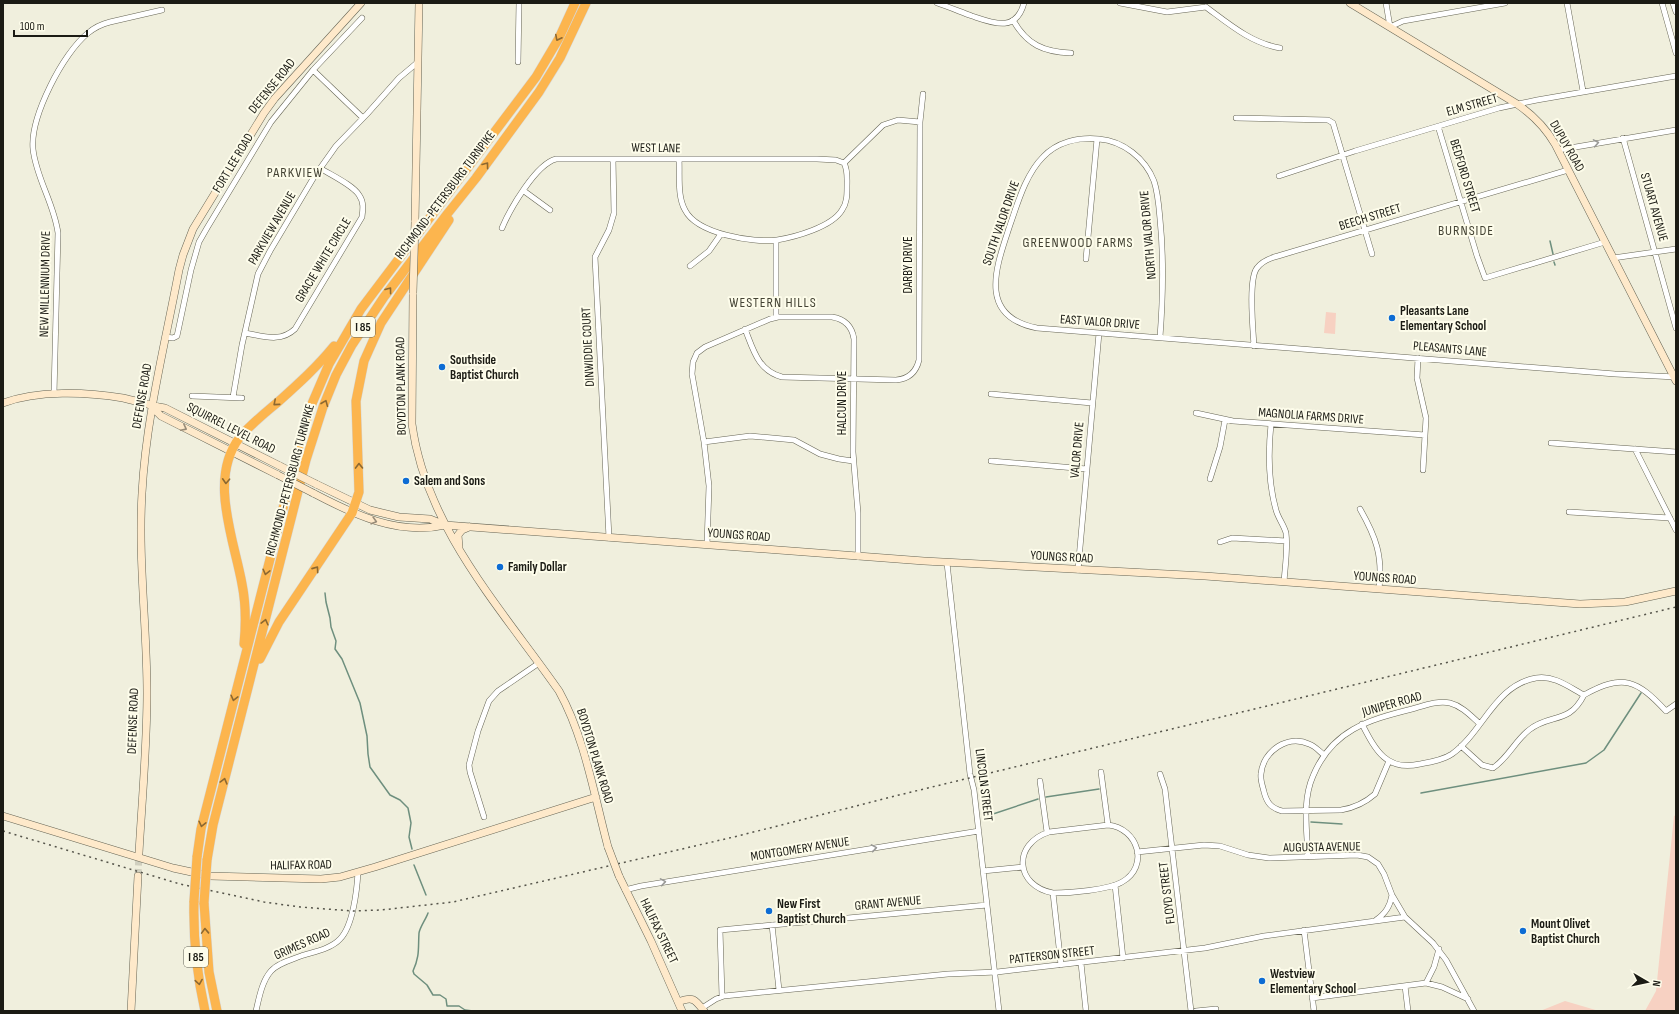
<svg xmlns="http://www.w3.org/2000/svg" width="1679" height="1014" viewBox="0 0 1679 1014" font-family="'Sofia Sans Condensed',sans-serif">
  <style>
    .green { fill: #f7d1c2 }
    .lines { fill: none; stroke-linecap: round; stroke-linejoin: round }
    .stream { stroke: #6e8f7e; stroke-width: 1.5 }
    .secondary-tunnel { stroke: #d0cfbf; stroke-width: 7; stroke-dasharray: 7 3.5; stroke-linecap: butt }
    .street-casing { stroke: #666555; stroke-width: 6 }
    .secondary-casing { stroke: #666555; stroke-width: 8 }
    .highway-casing { stroke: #d6d6d5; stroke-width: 10 }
    .street { stroke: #fff; stroke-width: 5 }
    .secondary { stroke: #fee9ca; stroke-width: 7 }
    .highway { stroke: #fcb54e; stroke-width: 9 }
    .rail { stroke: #55544a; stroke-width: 1.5; stroke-dasharray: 2 4; stroke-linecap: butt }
    .secondary-bridge-casing { stroke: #666555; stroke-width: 8; stroke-linecap: butt }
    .highway-bridge-casing { stroke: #d6d6d5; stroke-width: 10; stroke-linecap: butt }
    .secondary-bridge { stroke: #fee9ca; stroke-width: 7 }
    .highway-bridge { stroke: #fcb54e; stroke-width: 9 }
    .oneway { stroke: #8c6831 }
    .oneway2 { stroke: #989895 }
    .oneway3 { stroke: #988c78 }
    .poi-dot { fill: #0d6cd4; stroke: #fdfcea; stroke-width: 1.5 }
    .labels { text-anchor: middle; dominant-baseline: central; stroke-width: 4; stroke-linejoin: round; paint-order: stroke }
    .shield { fill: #fdfcea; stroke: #5f5e54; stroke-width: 1 }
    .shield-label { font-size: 12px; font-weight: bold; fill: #1b1b14 }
    .street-label { font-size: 13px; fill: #1b1b14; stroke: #fdfcea }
    .poi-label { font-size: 13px; font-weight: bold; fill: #1b1b14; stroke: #fdfcea; text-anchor: start }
    .neighbourhood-label { font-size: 14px; letter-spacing: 1px; fill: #444334; stroke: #fdfcea }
  </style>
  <rect width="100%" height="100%" fill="#f0efdd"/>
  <path class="green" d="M1326,312L1336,313L1335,334L1324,333Z
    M1676,815V1011H1645L1656,991L1674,816Z
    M1565,1001L1599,1011H1540Z"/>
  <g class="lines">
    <path class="stream" d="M1550,241L1553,254
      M1554,262L1555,265
      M325,593L326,602L330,618L331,627L336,641L335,649L342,659L360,703L367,736L368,754L370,767L390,795L400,800L408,808L411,823L409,837L412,849
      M1421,793L1586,763L1604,750L1641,693
      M1046,797L1099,789
      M984,817L1038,799
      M1311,822L1342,824
      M414,865L426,895
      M428,913C426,919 420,927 419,933C418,948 420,956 413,971L414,974L427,985L433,995H440L446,999L447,1006H459L465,1010L473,1011"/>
    <path class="secondary-tunnel" d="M138,876L139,853"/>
    <g class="street-casing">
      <path id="street" d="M937,3C949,7 961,12 972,16C993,23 1016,33 1024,3
        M1120,3L1167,12L1206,7
        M1386,3L1390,27L1403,21L1505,3
        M1567,3L1583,91
        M1662,3L1676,53
        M1673,3L1676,12
        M1206,7C1229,24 1251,43 1280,48
        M1013,20C1027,45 1044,52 1071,53
        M518,62L519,3
        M313,70L363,118
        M1236,118L1328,120L1333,123L1372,254
        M1438,126L1477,256L1485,278L1605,242
        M1623,138L1676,328
        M1558,150L1676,130
        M679,159C680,175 677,196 685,210C697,234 753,243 777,240C795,237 832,227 842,210C847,203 847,195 847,187C847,179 848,170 844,163
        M844,163L883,125L898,120L920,122
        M1279,176L1355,151L1499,108L1537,100L1676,76
        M524,191L550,210
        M502,228C510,209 536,164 556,159H817L836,160L844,163
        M776,240V317
        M1613,258L1676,249
        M1086,259L1097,139
        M690,266L709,251L721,234
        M745,329C753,349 758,371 782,377L896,380C908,379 916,373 919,360L920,122L923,94
        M245,333C263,336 280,343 295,329L362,217C363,209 364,202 359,195C353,185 331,175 320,168
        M166,337L173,338L177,336L191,270L199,242L207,228L271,122L313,70L362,18
        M1160,337C1163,298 1164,259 1160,219C1159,207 1158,193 1154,181C1145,158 1123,141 1099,139C1078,137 1057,142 1043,157C1026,174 1018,202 1010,225C997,265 976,316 1037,328L1615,374L1676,377
        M1254,346C1253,329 1248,279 1257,268C1262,261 1270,258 1278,256L1568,170
        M1418,358L1417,378L1426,418L1423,470
        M54,394L58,233C54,203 36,178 33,149C30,117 63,53 88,33C94,28 102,24 110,22L162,10
        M991,394L1092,403
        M192,396L242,398
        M233,397L242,345L258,274L270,251L314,177L336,146L367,114L399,78L418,62
        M1196,413L1233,421L1425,435
        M1271,424C1268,453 1268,482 1276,510C1278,518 1284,525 1286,533C1288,549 1285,567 1284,582
        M704,442L750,436L794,440L820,454L839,459L853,461
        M1551,443L1676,452
        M1635,449L1676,530
        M991,461L1087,469
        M1210,479L1220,447L1225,420
        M1360,509C1376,537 1383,556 1379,589
        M1569,512L1670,518
        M609,538L595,257L609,230L614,213L613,159
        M1220,542L1232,538L1286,541
        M707,545L709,486L704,442L692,374L693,362L697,353L705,347L770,319L778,317H832C845,319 852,326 854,339L853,452L858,513V557
        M947,563L970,774L974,790L999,1011
        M1078,570L1099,333
        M1584,695C1623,673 1637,680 1666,711L1676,704
        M1362,724C1375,749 1386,772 1420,764C1431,762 1443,760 1452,754C1483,732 1495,685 1536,678C1554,675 1569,687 1584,695
        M1461,746L1482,765L1493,768C1508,758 1515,741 1529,730C1550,713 1569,725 1584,695
        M1324,755C1319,751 1315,746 1309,744C1288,734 1263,751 1261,774C1260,780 1263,787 1264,792C1267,803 1271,808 1282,811L1341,810C1353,808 1366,802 1375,794L1389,761
        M1101,772L1108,825
        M1160,774L1165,789L1191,1011
        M1040,781L1047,832
        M484,817L470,772L469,765L478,731L489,701L498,691L539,663
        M1108,825C1138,828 1150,866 1122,882C1108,890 1070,893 1053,893C1015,886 1012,844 1049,832Z
        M1137,852L1204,845L1220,846L1248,855L1269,858L1357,855L1368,857L1378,864L1384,874L1392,895L1405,917L1433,943L1446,960L1474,1011
        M1308,857C1307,830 1302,801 1313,776C1332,730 1368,720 1412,709C1423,706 1438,700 1450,703C1462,706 1471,716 1480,724
        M983,871L1023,867
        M1115,885L1123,958
        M625,890L641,886L979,831
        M1053,893L1061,965
        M1376,920C1386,913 1390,906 1392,895
        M772,925L779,990
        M1304,930L1314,1011
        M1081,963L1086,1011
        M1426,983L1434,967L1439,949
        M1405,986L1408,1011
        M722,996L720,930L987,905
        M1312,998L1426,983L1442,987L1468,999
        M702,1008L716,999L724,996L948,974L997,972L1205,948L1264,936L1405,917
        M256,1011C259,998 262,981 271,971C278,963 291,960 301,956C313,952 331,949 340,939C353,926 357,890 358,872
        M1196,1011L1216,1009"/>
    </g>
    <g class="secondary-casing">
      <path id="secondary" d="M1350,3L1517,104C1533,115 1545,127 1555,144L1676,381
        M415,222L419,3
        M413,293L412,424C426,528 501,608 559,691C585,738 594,795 608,847
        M3,403C38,390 86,392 123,398C137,401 151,406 165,408L280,466
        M152,407L161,416L278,475
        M316,484L370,510L399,517L430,519L445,525L924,561L1205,576L1580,604L1625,602L1676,591
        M313,493C353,514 398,536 445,525
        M459,547L458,535L462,530L469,527
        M3,816L173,868L210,876L321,879L340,877L375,867L596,797
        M139,853C142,800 147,746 147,693C147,626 138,560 142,493C146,418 165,344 179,270L183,255L193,229L264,113L275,98L361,3
        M619,876L651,941L682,1011
        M678,1002C693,996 695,999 704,1011
        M131,1011L138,876"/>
    </g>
    <g class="highway-casing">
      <path id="highway" d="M244,644C246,624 246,604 242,584C234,539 208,478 240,437C251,424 265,413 278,402C298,384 317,367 334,346
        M260,659L279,622L352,513L359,492L356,401L364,361L381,323L449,220
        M197,857L201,829L303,430L311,406L329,364L361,309L536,77L559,38L575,3
        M207,860L213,825L306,460L323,407L336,375L352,345L384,297L448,213L476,178L539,92L560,58L586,3
        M194,901C193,939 197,975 205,1011
        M204,903L209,972L217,1011"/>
    </g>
    <use href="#street" class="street"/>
    <use href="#secondary" class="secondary"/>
    <use href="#highway" class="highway"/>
    <path class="rail" d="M3,831L180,884L264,902L300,907L353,911L381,910L453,902L738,836L899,795L1676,607"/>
    <g class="secondary-bridge-casing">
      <path id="secondary-bridge" d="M413,293L415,222
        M280,466L316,484
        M278,475L313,493
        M608,847L619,876"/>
    </g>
    <g class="highway-bridge-casing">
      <path id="highway-bridge" d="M194,901L197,857
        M204,903L207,860"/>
    </g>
    <use href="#secondary-bridge" class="secondary-bridge"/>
    <use href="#highway-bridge" class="highway-bridge"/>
  </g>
  <defs><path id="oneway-chevron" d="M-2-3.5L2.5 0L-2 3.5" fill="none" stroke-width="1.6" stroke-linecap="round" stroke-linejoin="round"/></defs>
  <g class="oneway">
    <use href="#oneway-chevron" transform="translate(558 38) rotate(117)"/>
    <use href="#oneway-chevron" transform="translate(486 165) rotate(-53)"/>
    <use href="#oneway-chevron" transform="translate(389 290) rotate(-53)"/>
    <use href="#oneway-chevron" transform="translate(276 403) rotate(139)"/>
    <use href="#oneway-chevron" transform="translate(325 403) rotate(-68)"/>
    <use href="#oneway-chevron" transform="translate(359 466) rotate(-91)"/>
    <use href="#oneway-chevron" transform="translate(226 481) rotate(93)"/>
    <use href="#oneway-chevron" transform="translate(316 569) rotate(-55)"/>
    <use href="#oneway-chevron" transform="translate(266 572) rotate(104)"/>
    <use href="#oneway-chevron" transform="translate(265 622) rotate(-76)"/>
    <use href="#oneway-chevron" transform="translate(234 698) rotate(104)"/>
    <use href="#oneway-chevron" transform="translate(224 781) rotate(-75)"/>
    <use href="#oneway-chevron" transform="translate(202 824) rotate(103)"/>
    <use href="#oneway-chevron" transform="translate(205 931) rotate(-92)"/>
    <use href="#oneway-chevron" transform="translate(199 982) rotate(81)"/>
  </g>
  <g class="oneway2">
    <use href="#oneway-chevron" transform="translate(1596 143) rotate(-10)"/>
    <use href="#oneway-chevron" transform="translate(874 848) rotate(-9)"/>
    <use href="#oneway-chevron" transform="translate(663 882) rotate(-9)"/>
  </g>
  <g class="oneway3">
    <use href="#oneway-chevron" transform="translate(184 428) rotate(27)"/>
    <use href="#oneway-chevron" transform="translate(374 521) rotate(16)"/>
  </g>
  <g class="poi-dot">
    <circle cx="1392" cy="318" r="4"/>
    <circle cx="442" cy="367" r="4"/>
    <circle cx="406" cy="481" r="4"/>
    <circle cx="500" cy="567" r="4"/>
    <circle cx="769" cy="911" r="4"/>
    <circle cx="1523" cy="931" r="4"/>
    <circle cx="1262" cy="981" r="4"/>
  </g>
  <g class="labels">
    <g class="shield">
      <rect x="351" y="317" width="24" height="20" rx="3"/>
      <rect x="184" y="947" width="24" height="20" rx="3"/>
    </g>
    <g class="shield-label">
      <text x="363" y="327">I 85</text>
      <text x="196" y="957">I 85</text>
    </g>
    <g class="street-label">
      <text transform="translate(272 86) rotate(-51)">DEFENSE ROAD</text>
      <text transform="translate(1472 105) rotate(-16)">ELM STREET</text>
      <text transform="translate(1567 146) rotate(60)">DUPUY ROAD</text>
      <text transform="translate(656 148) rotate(1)">WEST LANE</text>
      <text transform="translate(233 163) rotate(-59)">FORT LEE ROAD</text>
      <text transform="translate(1465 176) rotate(73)">BEDFORD STREET</text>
      <text transform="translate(445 195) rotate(-53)">RICHMOND-PETERSBURG TURNPIKE</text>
      <text transform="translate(1654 207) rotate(74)">STUART AVENUE</text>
      <text transform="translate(1370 217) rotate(-17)">BEECH STREET</text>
      <text transform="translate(1001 223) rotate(-71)">SOUTH VALOR DRIVE</text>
      <text transform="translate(272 228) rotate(-60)">PARKVIEW AVENUE</text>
      <text transform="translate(1148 235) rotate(-95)">NORTH VALOR DRIVE</text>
      <text transform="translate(323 260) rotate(-59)">GRACIE WHITE CIRCLE</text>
      <text transform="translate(908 265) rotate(-90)">DARBY DRIVE</text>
      <text transform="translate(45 284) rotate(-89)">NEW MILLENNIUM DRIVE</text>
      <text transform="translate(1100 322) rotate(4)">EAST VALOR DRIVE</text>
      <text transform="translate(588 347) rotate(-93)">DINWIDDIE COURT</text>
      <text transform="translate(1450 349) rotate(5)">PLEASANTS LANE</text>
      <text transform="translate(401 386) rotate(-91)">BOYDTON PLANK ROAD</text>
      <text transform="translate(142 396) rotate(-80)">DEFENSE ROAD</text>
      <text transform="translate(842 403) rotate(-90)">HALCUN DRIVE</text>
      <text transform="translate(1311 416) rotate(4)">MAGNOLIA FARMS DRIVE</text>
      <text transform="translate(231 428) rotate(27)">SQUIRREL LEVEL ROAD</text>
      <text transform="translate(1077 450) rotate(-85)">VALOR DRIVE</text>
      <text transform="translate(290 480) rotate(-75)">RICHMOND-PETERSBURG TURNPIKE</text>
      <text transform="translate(739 535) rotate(4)">YOUNGS ROAD</text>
      <text transform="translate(1062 557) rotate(3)">YOUNGS ROAD</text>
      <text transform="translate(1385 578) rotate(4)">YOUNGS ROAD</text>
      <text transform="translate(1392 704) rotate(-16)">JUNIPER ROAD</text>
      <text transform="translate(133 721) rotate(-88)">DEFENSE ROAD</text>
      <text transform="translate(595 756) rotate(73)">BOYDTON PLANK ROAD</text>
      <text transform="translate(984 785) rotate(83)">LINCOLN STREET</text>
      <text transform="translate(1322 847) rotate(-1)">AUGUSTA AVENUE</text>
      <text transform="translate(800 849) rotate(-9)">MONTGOMERY AVENUE</text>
      <text transform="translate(301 865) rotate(-1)">HALIFAX ROAD</text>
      <text transform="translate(1167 893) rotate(-97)">FLOYD STREET</text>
      <text transform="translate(888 903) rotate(-5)">GRANT AVENUE</text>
      <text transform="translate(659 931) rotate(64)">HALIFAX STREET</text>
      <text transform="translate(302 944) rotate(-24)">GRIMES ROAD</text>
      <text transform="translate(1052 955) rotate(-6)">PATTERSON STREET</text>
    </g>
    <g class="poi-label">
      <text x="1400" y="311">Pleasants Lane<tspan x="1400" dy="15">Elementary School</tspan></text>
      <text x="450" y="360">Southside<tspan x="450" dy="15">Baptist Church</tspan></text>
      <text x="414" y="481">Salem and Sons</text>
      <text x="508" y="567">Family Dollar</text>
      <text x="777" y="904">New First<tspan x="777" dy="15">Baptist Church</tspan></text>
      <text x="1531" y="924">Mount Olivet<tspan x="1531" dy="15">Baptist Church</tspan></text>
      <text x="1270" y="974">Westview<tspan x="1270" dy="15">Elementary School</tspan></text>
    </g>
    <g class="neighbourhood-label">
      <text x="295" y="172">PARKVIEW</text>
      <text x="1466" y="230">BURNSIDE</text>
      <text x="1078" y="242">GREENWOOD FARMS</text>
      <text x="773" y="302">WESTERN HILLS</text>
    </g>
  </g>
  <rect width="1679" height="1014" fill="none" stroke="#1b1b14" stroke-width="8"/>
  <g transform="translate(1647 982) rotate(99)" stroke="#fdfcea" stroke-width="3" paint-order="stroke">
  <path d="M0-3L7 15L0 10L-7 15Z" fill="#1b1b14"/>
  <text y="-6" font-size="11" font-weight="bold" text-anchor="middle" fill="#1b1b14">N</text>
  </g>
  <path d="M14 30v6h73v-6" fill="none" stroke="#1b1b14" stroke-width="2"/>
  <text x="20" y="30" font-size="12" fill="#1b1b14" stroke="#fdfcea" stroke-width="3" paint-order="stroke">100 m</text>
</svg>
